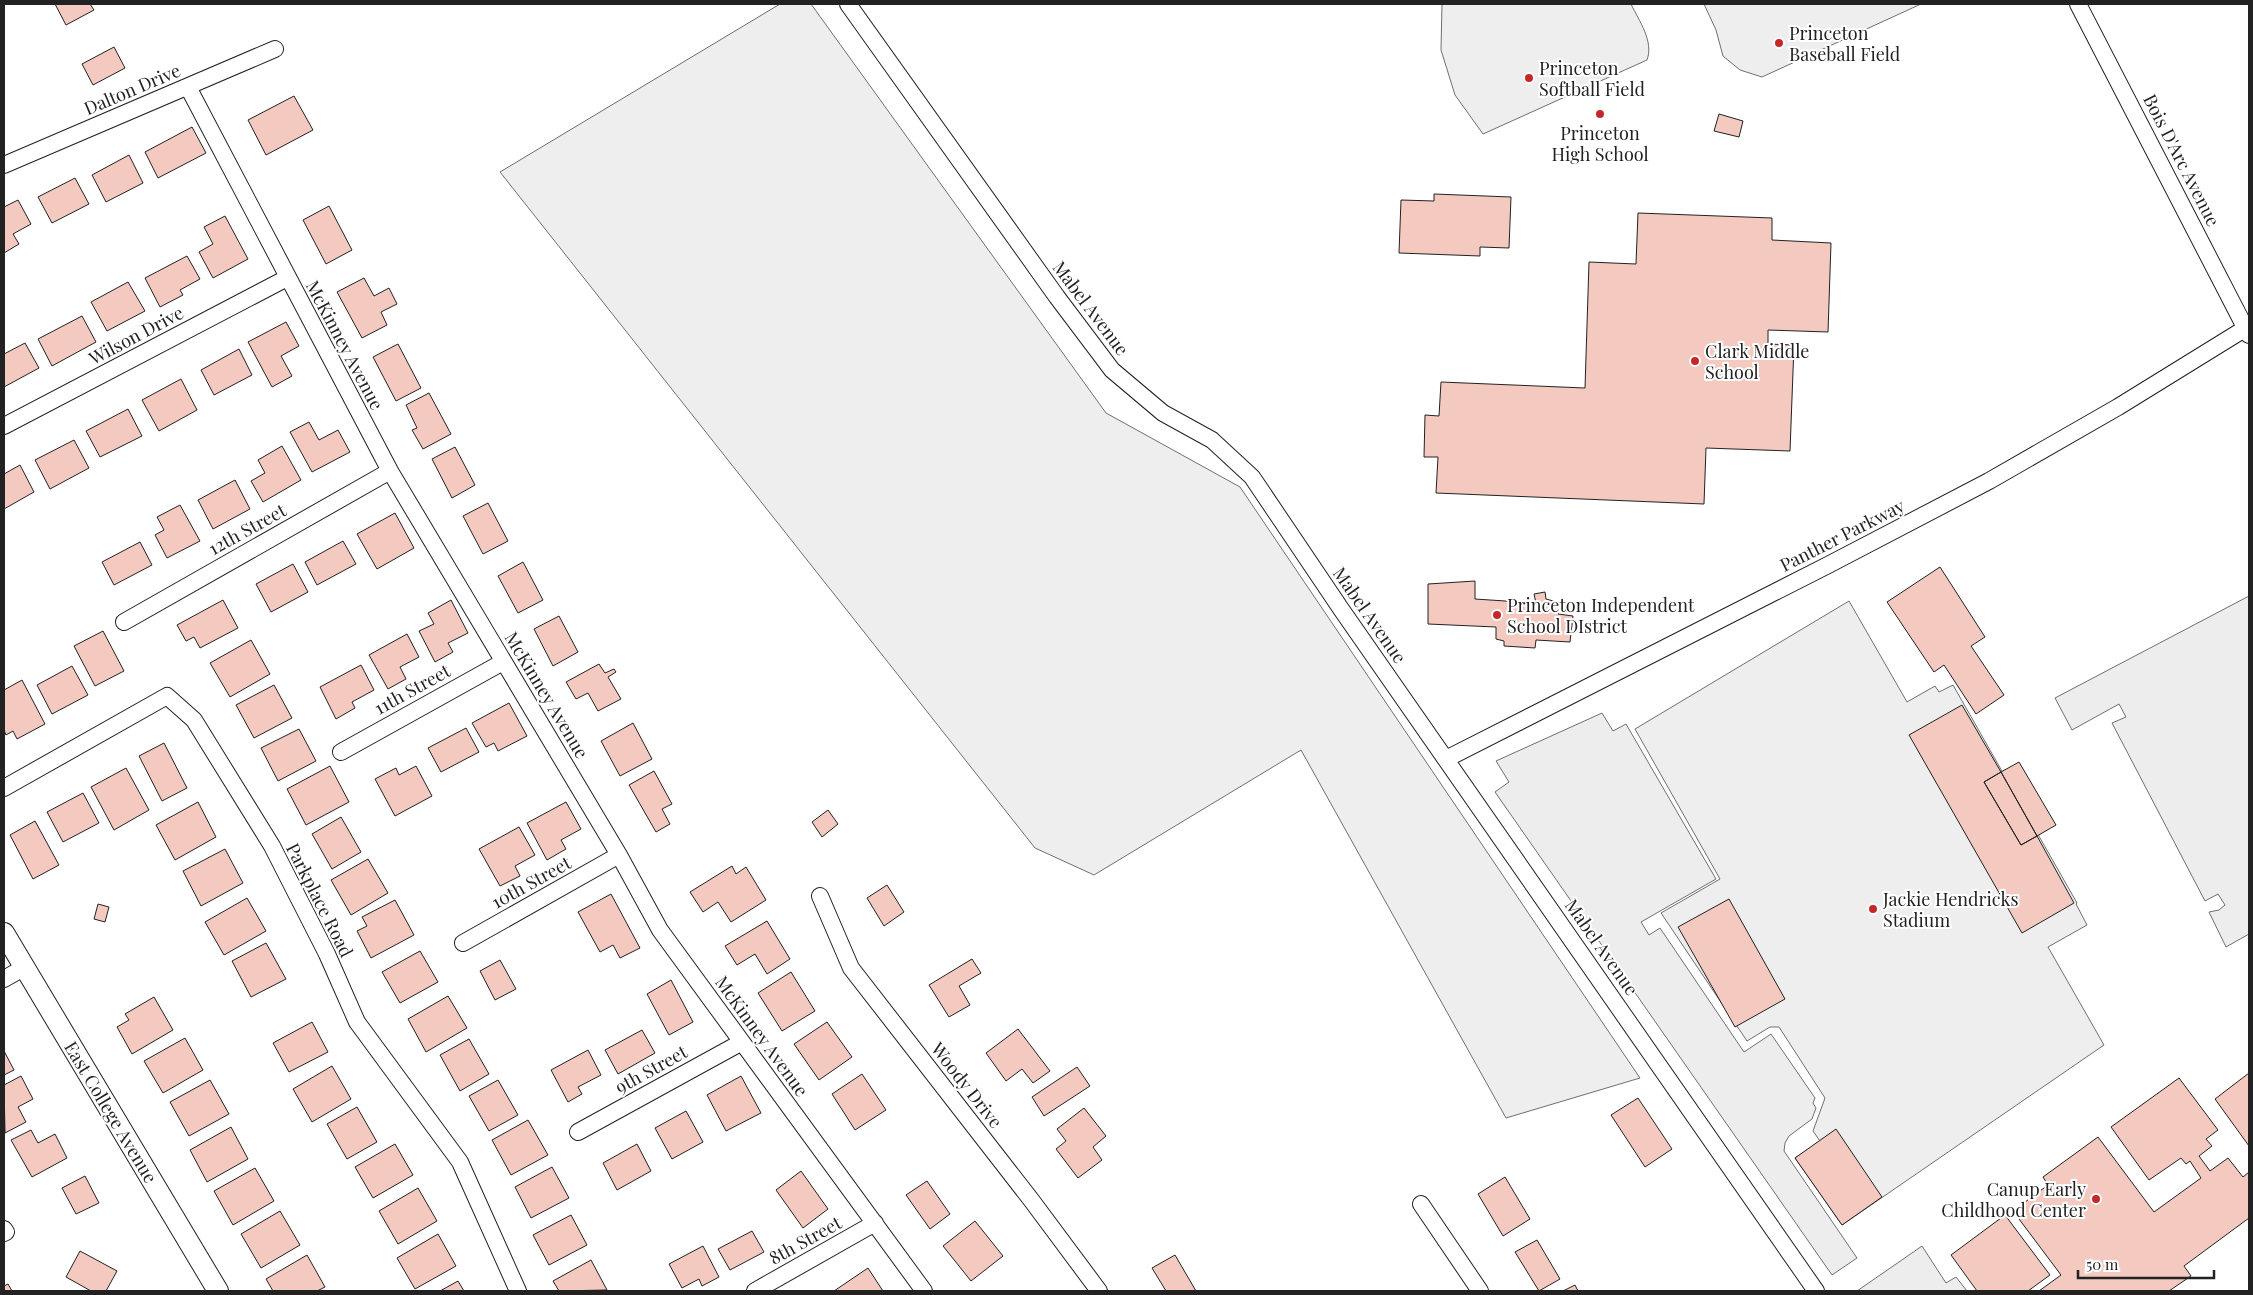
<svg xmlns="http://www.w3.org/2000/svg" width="2253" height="1295" viewBox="0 0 2253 1295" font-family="'Playfair Display',serif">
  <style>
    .green { fill: #eee; stroke: #6f6f6f }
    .parking { fill: #ededed; stroke: #6f6f6f }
    .building { fill: #f3c9c0; stroke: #222 }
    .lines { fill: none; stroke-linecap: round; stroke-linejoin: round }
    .minor-casing { stroke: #222; stroke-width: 18 }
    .tertiary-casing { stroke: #222; stroke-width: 22 }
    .minor { stroke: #fff; stroke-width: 16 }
    .tertiary { stroke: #fff; stroke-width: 20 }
    .poi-dot { fill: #c62828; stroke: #fff; stroke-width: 2 }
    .labels { text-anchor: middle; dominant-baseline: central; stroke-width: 4; stroke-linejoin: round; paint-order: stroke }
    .poi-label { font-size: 18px; fill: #222; stroke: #fff; text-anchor: start }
    .street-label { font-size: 18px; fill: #222; stroke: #fff }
  </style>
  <rect width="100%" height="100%" fill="#fff"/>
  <path class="green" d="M780,4H811L1106,413L1240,487L1640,1078L1506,1118L1301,750L1094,875L1035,848L500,172Z
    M1442,4H1631C1639,21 1654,41 1647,60L1483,134L1455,95L1441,50Z
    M1704,4H1921L1762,77L1740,70L1723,56L1716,30Z
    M1849,601L1907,702L1935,686L1939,692L1953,685L2077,903L2076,904L2087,925L2048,947L2104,1045L1842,1225L1795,1158L1820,1141L1813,1131L1825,1098L1779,1027H1770L1747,1041L1661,913L1720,879L1635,729Z"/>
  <path class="parking" d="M2249,596V934L2226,947L2209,912L2219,910L2225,905L2218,894L2205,901L2112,723L2126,717L2119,704L2072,730L2055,698Z
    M1602,713L1613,731L1626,724L1716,879L1641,922L1649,935L1660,928L1744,1052L1771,1034L1815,1098L1813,1103L1816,1108L1812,1119L1789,1136L1785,1143L1784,1151L1857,1258L1832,1275L1495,792L1509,782L1496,761Z
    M1922,1246L1946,1283L1956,1277L1967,1291H1857Z"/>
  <path class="building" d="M55,4H90L94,10L66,25Z
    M114,47L125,68L93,85L82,64Z
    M294,96L313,130L266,155L248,120Z
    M1719,114L1743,121L1739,137L1714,131Z
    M192,127L206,153L158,178L145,152Z
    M129,155L143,183L106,202L92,175Z
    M75,178L89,204L52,223L38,197Z
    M1434,194L1511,197L1509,248L1480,247V256L1399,253L1401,200L1434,201Z
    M18,200L31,224L13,234L19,244L4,253V207Z
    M329,206L352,250L326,264L303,220Z
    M1638,213L1772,218V240L1831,243L1828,332L1768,330V344L1794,345L1790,451L1706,448L1704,504L1436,493L1438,457H1424L1425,415L1439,416L1441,382L1585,388L1589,262L1636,264Z
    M225,216L248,259L213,278L199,252L213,244L204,227Z
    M187,256L200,279L180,290L183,295L160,307L145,278Z
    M364,278L374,296L389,288L397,304L381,312L387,325L362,338L337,292Z
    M128,282L145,311L107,331L91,302Z
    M82,316L96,342L52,366L38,339Z
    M286,322L299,346L281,356L292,376L272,387L248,342Z
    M25,343L39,368L4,387V354Z
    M398,344L421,388L396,401L373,357Z
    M239,349L252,375L214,395L201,370Z
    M181,379L197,410L159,431L142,400Z
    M429,393L451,434L423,449L412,430L417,428L406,405Z
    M128,409L142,436L100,457L86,431Z
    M309,422L319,440L338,430L350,452L312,472L290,432Z
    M74,440L89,468L50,489L35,460Z
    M282,446L301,480L263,502L251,481L265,473L258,460Z
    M455,447L475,485L452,498L432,459Z
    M20,465L34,492L4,509V474Z
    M235,480L250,509L213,529L198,500Z
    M488,503L508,541L483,554L463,516Z
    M180,505L200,541L167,558L155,535L164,530L157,517Z
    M395,513L414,548L377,569L357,534Z
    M343,541L356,564L317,585L305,562Z
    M140,542L152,565L114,585L102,562Z
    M523,562L543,600L518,613L498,576Z
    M293,564L308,592L271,612L256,584Z
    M1940,567L1985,637L1971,646L2004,695L1976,714L1944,665L1934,672L1887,602Z
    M1475,581V599L1536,603L1534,594L1545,592L1546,599L1557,602L1558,614L1573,616L1570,642L1536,640L1535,648L1504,646V641L1496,639V627L1428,624V584Z
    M223,600L238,628L200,648L194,637L186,641L177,625Z
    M451,600L468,633L448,643L453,652L435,662L419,631L434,624L428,613Z
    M559,616L578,652L553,666L534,629Z
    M103,631L124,671L95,686L74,646Z
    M407,634L419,657L400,667L406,679L388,689L369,655Z
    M251,640L270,674L230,697L210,663Z
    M599,664L605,673L614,669L616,672L608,677L621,699L598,711L588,693L576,699L566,682Z
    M361,665L374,690L352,702L355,708L336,719L320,687Z
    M72,666L88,695L52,714L37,685Z
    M22,680L45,724L17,739L13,731L6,735L4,730V690Z
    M274,685L292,718L254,738L236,705Z
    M509,703L527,736L498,751L494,743L486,747L472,723Z
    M1962,705L2001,772L1984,782L2021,845L2037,836L2074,903L2022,933L1909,735Z
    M633,723L652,759L620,776L601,741Z
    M466,728L479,752L441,772L428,748Z
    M299,729L316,761L278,781L261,748Z
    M164,743L187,788L162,801L139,756Z
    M2019,762L2056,825L2037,836L2001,772Z
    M330,766L349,802L306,825L287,789Z
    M416,766L432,796L395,816L375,779L396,768L399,775Z
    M126,768L149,810L114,830L91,787Z
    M654,771L672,804L662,809L670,824L656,832L629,785Z
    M2001,772L2037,836L2021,845L1984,782Z
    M83,793L99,823L63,842L47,812Z
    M198,802L216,837L175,860L156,825Z
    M566,802L581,829L561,840L566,849L547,860L527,823Z
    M828,810L838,824L822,837L812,822Z
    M341,817L361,852L332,869L312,834Z
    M35,821L59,865L33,879L10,835Z
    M519,827L535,855L515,866L520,876L500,886L479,849Z
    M225,849L243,883L201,906L183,871Z
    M368,859L388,893L351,915L331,880Z
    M732,866L736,874L746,867L766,900L731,922L718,902L703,912L690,892Z
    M887,885L904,912L884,926L867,898Z
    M611,894L640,948L620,958L613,945L600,952L578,912Z
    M247,898L266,931L224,955L205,922Z
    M1729,899L1785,999L1735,1027L1678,927Z
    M395,900L414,935L371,958L357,931L367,926L362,917Z
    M98,904L109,907L105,922L94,919Z
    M767,921L790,959L767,974L755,954L737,965L725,946Z
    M266,943L286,979L251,997L232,961Z
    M420,951L438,982L400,1003L382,972Z
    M972,959L981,973L959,986L970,1005L949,1017L929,985Z
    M500,960L516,989L495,1000L480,971Z
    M791,972L815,1011L782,1031L758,993Z
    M671,980L693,1022L669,1035L647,994Z
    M448,996L467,1028L426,1052L408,1019Z
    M154,997L173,1030L132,1054L117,1027L129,1020L125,1014Z
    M312,1022L328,1052L289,1072L273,1043Z
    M827,1022L852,1057L819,1080L794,1044Z
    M1018,1029L1050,1071L1033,1083L1022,1069L1006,1081L986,1053Z
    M642,1030L655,1053L618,1074L605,1050Z
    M185,1038L203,1070L163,1093L144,1061Z
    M469,1039L489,1074L460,1091L440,1055Z
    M588,1050L601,1075L578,1087L582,1094L568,1102L551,1070Z
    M4,1051L14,1070L4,1075Z
    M332,1066L351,1099L312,1122L293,1089Z
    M1077,1067L1090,1086L1044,1116L1032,1097Z
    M2249,1073V1146L2215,1099Z
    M862,1074L886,1110L855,1130L832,1094Z
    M21,1076L33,1099L18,1107L26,1122L5,1133L4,1085Z
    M741,1076L761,1113L726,1131L707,1095Z
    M2179,1078L2218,1130L2206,1139L2212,1146L2199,1156L2210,1171L2228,1158L2243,1177L2249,1172V1218L2184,1266L2191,1276L2169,1291H2039L2061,1275L2013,1211L2048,1185L2043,1177L2098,1137L2154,1212L2201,1178L2190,1161L2186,1164L2181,1158L2149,1180L2111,1127Z
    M210,1080L229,1114L189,1136L170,1102Z
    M498,1080L518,1115L489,1131L469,1096Z
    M1638,1098L1672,1149L1645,1167L1611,1115Z
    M357,1107L377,1142L347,1159L327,1124Z
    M1084,1108L1106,1136L1093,1147L1102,1160L1078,1178L1056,1149L1066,1141L1057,1129Z
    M686,1111L703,1142L672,1159L655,1128Z
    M528,1120L548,1155L511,1175L492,1140Z
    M231,1127L248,1159L207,1182L190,1150Z
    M1836,1129L1882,1197L1842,1225L1795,1158Z
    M31,1130L38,1143L55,1134L67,1158L32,1177L11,1140Z
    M395,1144L413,1175L373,1198L355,1167Z
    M637,1144L651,1171L617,1190L603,1163Z
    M552,1167L569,1198L531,1218L515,1187Z
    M255,1168L274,1201L233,1225L214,1191Z
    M801,1171L828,1209L803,1228L776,1190Z
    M85,1176L99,1203L76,1214L62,1188Z
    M1505,1177L1530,1219L1503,1236L1478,1194Z
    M927,1181L950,1214L930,1229L906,1195Z
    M418,1188L437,1221L398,1244L379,1211Z
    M280,1211L300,1245L261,1268L241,1234Z
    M571,1215L587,1245L549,1265L533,1235Z
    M2005,1215L2050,1275L2028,1291H1977L1951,1255Z
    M975,1221L1003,1256L971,1281L943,1246Z
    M752,1231L764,1252L730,1270L718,1249Z
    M438,1234L456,1266L415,1289L397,1258Z
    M1537,1240L1560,1279L1539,1291L1515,1252Z
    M703,1246L719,1277L702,1286L699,1279L682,1288L669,1264Z
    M80,1251L117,1271L106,1291H91L66,1277Z
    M307,1255L325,1287L317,1291H273L266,1279Z
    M1175,1255L1196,1291H1166L1152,1268Z
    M591,1260L607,1290L559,1291L553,1281Z
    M868,1268L883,1291H834Z
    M458,1281L464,1291H440Z
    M8,1284L12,1291H4V1286Z
    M1575,1285L1578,1291H1563Z"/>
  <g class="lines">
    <g class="minor-casing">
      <path id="minor" d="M848,4L1057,297L1112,370L1163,413L1212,440L1252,477L1341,609L1816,1291
        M2078,4L2249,335
        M188,87L390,471L619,855L660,930L924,1291
        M4,165L275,49
        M4,426L287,278
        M124,622L390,471
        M341,752L503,662
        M1446,759L1830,564L1989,481L2118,407L2246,328
        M4,788L167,696L194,720L272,846L327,954L357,1022L460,1162L518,1291
        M820,896L851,968L1032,1201L1099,1291
        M463,943L619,855
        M4,979L25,967
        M578,1132L742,1042
        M1421,1204L1480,1291
        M4,1229L6,1232L4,1233
        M755,1291L875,1223"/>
    </g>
    <g class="tertiary-casing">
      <path id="tertiary" d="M4,933L218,1291"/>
    </g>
    <use href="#minor" class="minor"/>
    <use href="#tertiary" class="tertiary"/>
  </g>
  <g class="poi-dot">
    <circle cx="1779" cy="43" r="5"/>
    <circle cx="1529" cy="78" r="5"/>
    <circle cx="1600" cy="114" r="5"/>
    <circle cx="1695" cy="361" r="5"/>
    <circle cx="1497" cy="615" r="5"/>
    <circle cx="1873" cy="909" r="5"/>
    <circle cx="2096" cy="1199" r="5"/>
  </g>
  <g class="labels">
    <g class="poi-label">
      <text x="1789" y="33">Princeton<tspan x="1789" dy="21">Baseball Field</tspan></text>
      <text x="1539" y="68">Princeton<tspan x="1539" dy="21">Softball Field</tspan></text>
      <text x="1600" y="133" text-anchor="middle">Princeton<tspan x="1600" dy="21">High School</tspan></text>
      <text x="1705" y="351">Clark Middle<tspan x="1705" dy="21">School</tspan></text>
      <text x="1507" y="605">Princeton Independent<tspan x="1507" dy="21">School DIstrict</tspan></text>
      <text x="1883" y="899">Jackie Hendricks<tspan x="1883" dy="21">Stadium</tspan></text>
      <text x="2086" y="1189" text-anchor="end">Canup Early<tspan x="2086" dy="21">Childhood Center</tspan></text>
    </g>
    <g class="street-label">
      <text transform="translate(132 89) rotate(-23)">Dalton Drive</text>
      <text transform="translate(2182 160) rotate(63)">Bois D'Arc Avenue</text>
      <text transform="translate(1091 308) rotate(53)">Mabel Avenue</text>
      <text transform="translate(136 335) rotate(-28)">Wilson Drive</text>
      <text transform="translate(345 345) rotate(62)">McKinney Avenue</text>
      <text transform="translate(247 529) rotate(-29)">12th Street</text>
      <text transform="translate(1842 535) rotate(-27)">Panther Parkway</text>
      <text transform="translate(1370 615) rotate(55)">Mabel Avenue</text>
      <text transform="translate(412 689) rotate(-29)">11th Street</text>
      <text transform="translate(547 695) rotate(59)">McKinney Avenue</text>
      <text transform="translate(531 882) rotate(-29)">10th Street</text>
      <text transform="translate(320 900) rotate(63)">Parkplace Road</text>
      <text transform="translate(1602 947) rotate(55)">Mabel Avenue</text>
      <text transform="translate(762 1036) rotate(54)">McKinney Avenue</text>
      <text transform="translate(651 1069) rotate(-29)">9th Street</text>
      <text transform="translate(967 1085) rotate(52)">Woody Drive</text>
      <text transform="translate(111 1112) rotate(59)">East College Avenue</text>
      <text transform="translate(805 1240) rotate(-29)">8th Street</text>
    </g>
  </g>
  <rect width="2253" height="1295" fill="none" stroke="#222222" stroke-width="10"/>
  <path d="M2078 1270v8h136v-8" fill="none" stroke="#222222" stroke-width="2.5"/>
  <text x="2086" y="1270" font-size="15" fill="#222222" stroke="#ffffff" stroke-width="4" paint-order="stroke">50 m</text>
</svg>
